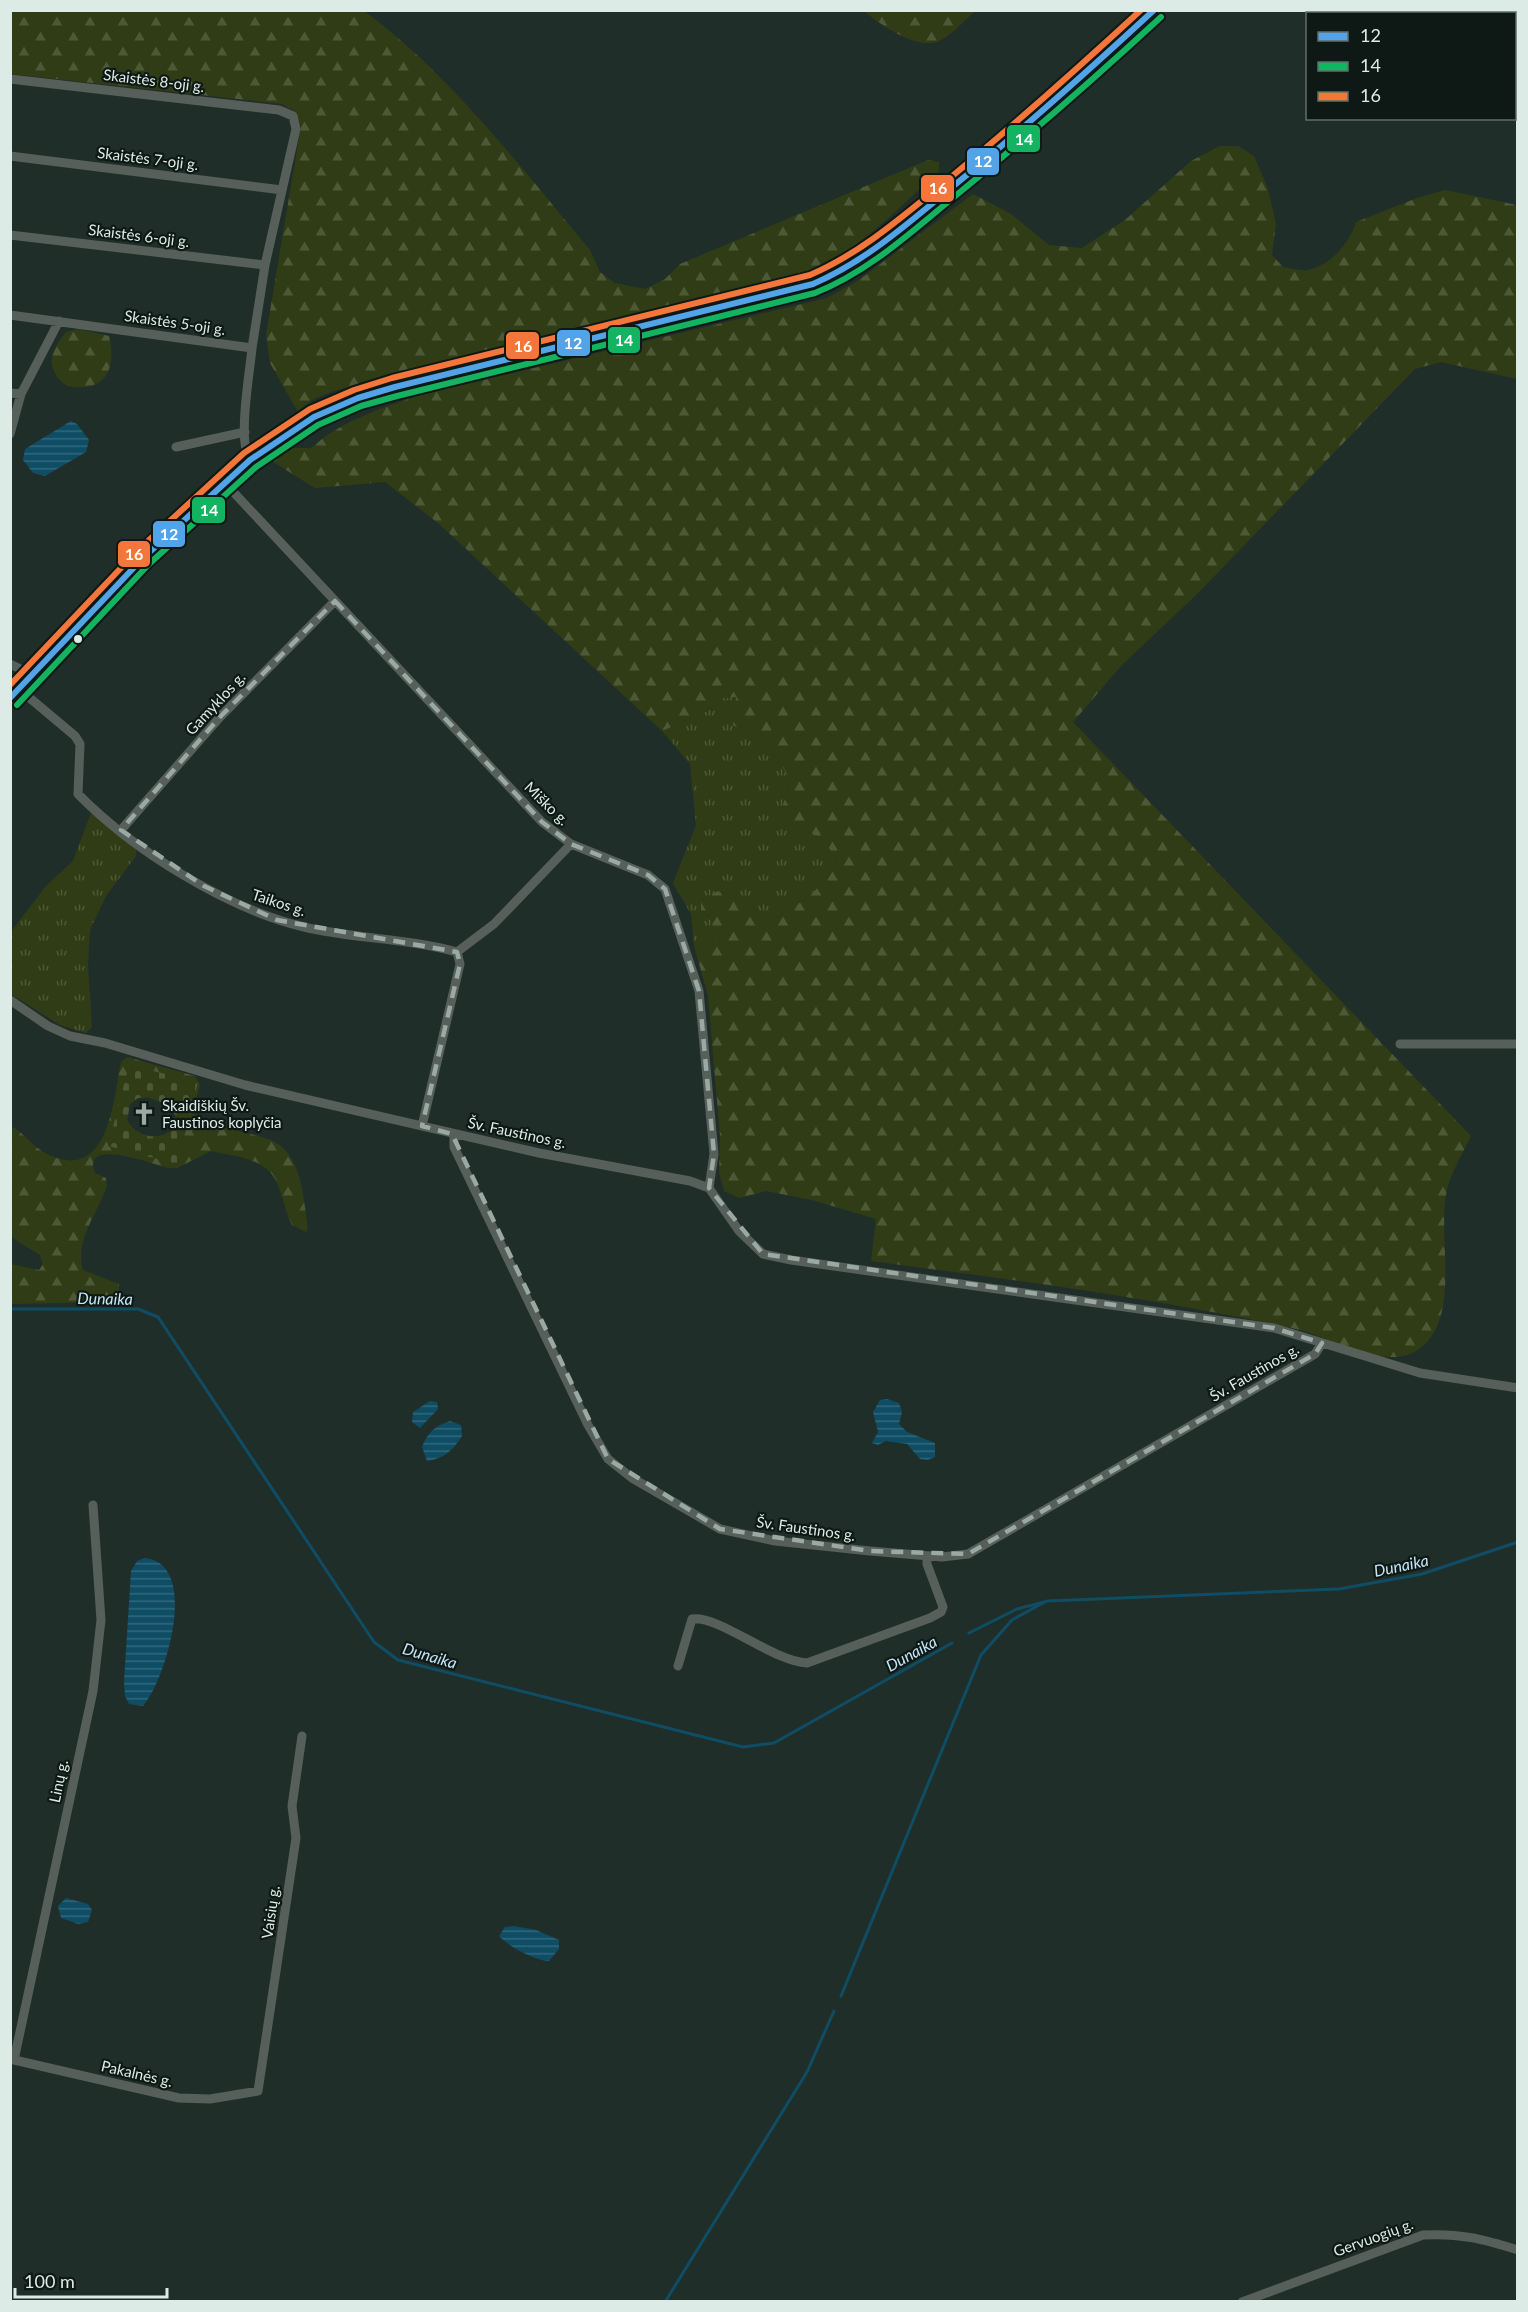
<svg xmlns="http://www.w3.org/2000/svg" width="1528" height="2312" viewBox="0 0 1528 2312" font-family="Lato,sans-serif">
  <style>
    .grass { fill: url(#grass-tufts) }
    .forest { fill: url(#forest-firs); fill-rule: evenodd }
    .cemetery { fill: url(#cemetery-stones); fill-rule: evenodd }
    .water { fill: url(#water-rules) }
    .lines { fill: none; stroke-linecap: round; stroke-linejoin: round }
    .stream { stroke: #0f4d65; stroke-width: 3 }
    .street { stroke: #575f5a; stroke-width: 9 }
    .primary { stroke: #5e6961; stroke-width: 15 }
    .bus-1-casing { stroke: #0e1916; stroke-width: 10 }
    .bus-2-casing { stroke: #0e1916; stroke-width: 10 }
    .bus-3-casing { stroke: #0e1916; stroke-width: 10 }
    .bus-1 { stroke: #53a3e8; stroke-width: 6 }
    .bus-2 { stroke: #13b361; stroke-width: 6 }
    .bus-3 { stroke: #f5763a; stroke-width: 6 }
    .marked { fill: none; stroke: #9aa9a4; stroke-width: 4.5; stroke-dasharray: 12 8; stroke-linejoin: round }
    .bus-dot { fill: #dcebe6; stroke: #0e1916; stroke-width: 2 }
    .labels { text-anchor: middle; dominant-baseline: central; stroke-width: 4.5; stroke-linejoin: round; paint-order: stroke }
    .street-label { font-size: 15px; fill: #dcebe6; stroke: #0e1916 }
    .poi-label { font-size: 15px; fill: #dcebe6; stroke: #0e1916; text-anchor: start }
    .water-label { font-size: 16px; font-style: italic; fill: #c4e5f7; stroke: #0e1916 }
    .line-badge { stroke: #0e1916; stroke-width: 2 }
    .badge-label { font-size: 16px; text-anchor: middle; font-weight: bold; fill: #fff }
  </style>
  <defs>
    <pattern id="grass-tufts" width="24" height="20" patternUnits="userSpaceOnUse" patternTransform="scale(1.5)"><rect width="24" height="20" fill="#303c15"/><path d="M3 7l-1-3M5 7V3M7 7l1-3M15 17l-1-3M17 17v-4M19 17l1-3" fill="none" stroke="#4d5837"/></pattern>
    <pattern id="forest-firs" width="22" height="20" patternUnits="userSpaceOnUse" patternTransform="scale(1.5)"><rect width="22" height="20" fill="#303c15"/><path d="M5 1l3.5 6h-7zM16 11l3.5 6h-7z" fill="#4d5837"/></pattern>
    <pattern id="cemetery-stones" width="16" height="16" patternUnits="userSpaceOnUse" patternTransform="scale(1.5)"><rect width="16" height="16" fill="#303c15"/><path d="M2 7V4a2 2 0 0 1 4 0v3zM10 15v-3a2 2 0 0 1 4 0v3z" fill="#4d5837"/></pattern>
    <pattern id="water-rules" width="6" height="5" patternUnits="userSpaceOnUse" patternTransform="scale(1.5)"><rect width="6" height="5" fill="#0f4d65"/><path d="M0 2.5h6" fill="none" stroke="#31677b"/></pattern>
  </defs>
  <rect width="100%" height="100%" fill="#202e2a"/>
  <path class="grass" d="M737,697L733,725L770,748L791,780L779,817L824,840L837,861C822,890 802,902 775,919L718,891L701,910L713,922C710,932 714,939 713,950L694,946L691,914L673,883L696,825L690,764L662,731L716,707L723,698Z
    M91,813L136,847V856L106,896L90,930L88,965L92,1027L86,1033L60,1025L11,994L10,933L46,886L73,861Z"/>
  <path class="forest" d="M11,11H364C449,73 523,170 590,250L600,272L615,283L645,289L665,279L680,264L928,160L939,162V171C897,209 857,254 803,274L333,391L312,400L298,412L270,363L266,335L301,126L295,111L282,104L11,74Z
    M864,11H975C965,20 952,35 939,41C918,51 879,24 864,11Z
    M1220,146H1238L1254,156L1268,189L1276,224L1272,255L1283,267C1290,268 1300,271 1307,270C1330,266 1349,244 1356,222L1417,198L1445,190L1517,205V379L1441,362L1415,369L1198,593L1121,666L1073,722L1471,1136C1463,1153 1451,1172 1447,1190C1437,1234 1459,1304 1428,1341C1395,1380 1333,1337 1296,1329C1156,1298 1013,1280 871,1261L876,1219L812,1200L766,1191L740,1198L724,1191L719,1173L720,1136L708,996L694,946L713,949C714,939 710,932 713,922L701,910V900L718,891L775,919C802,902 822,890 837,861L824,840L779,817L791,780L770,748L733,725L736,697L723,698L716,707L662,731L438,523L385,482L315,488L270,460L288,448H311C343,420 381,408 421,395L827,298L859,280L973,194L1011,214L1049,245L1082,248L1125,220L1191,161Z
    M78,329L109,336C117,370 105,393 67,386C44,369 50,352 66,332Z
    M127,1057L195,1076L200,1085L193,1112L200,1121C222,1129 245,1131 268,1139C302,1150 303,1198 308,1228L306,1232L292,1225C285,1211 283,1195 276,1181C266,1158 232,1156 211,1151L177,1168H168C155,1165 80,1136 95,1173L106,1178L107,1186C98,1213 74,1241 83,1270L119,1284V1296L109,1302L11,1304V1264L39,1270L43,1264L40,1255L11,1237V1126C24,1133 33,1147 47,1154C109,1184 113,1101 121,1062ZM148,1097L172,1106C189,1139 141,1147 127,1120L130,1104L138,1098Z"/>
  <path class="cemetery" d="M129,1065L198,1082L177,1164L108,1146ZM148,1097L171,1106C190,1139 141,1147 127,1121L130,1104L138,1098Z"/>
  <path class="water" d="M71,421L77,424L89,440L86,452L45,476L33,473L23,460L25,449Z
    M887,1399L899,1403L902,1412L899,1424L907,1432L935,1443V1457L928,1460L920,1459L907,1444L886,1441L878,1445L872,1443L878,1432L873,1412L880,1400Z
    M430,1401L437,1402L438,1409L420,1428L412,1422L413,1412Z
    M450,1421L461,1425L462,1436C454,1449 444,1459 427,1461L422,1447C428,1432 435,1426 450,1421Z
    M144,1558C201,1562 166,1680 143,1706L129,1704L125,1696L124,1682L131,1571L137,1561Z
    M66,1898L88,1904L92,1910L88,1922L78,1924L61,1918L58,1906Z
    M514,1926L536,1930L559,1940V1949L549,1961C534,1960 509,1947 499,1936L505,1927Z"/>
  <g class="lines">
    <path class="stream" d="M10,1309H138L158,1317L374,1642L398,1660L743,1747L774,1743L952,1643
      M969,1633L1017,1609L1048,1601L1339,1589L1422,1574L1518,1542
      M841,1996L981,1655L1012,1620L1043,1603
      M665,2302L807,2072L834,2011"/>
    <path class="street" d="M10,79L279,110L293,116L296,129L265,265L252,348
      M10,156L282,190
      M10,235L265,265
      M10,315L252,348C250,371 237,443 250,460
      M10,393L21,394L59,321
      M10,434L21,394
      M176,447L245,432
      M224,482L542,822L571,844L648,875L665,889L699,991L714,1154L709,1188
      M10,664L33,675
      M19,689L75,736L80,744L78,794C133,850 227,909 304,927C354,939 407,938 457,952L460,964L422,1126
      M121,830L220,717L335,601
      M457,952L494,924L571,844
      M10,1000L48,1026L70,1036L105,1043L245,1085L539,1153L690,1181L709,1188L739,1231L763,1254L791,1260L1274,1328L1420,1373L1518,1388
      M1400,1044H1518
      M454,1134V1147L588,1425L608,1459L632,1478L720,1529L775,1541L870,1551L942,1557L968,1554L1315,1354L1322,1343
      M678,1666L692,1619C719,1615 774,1662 807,1663L930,1618L941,1612L943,1607L927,1564V1556
      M10,2059L179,2098L210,2099L258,2091L296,1838L292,1806L302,1736
      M14,2060L93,1691L101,1620L93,1505
      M1242,2302L1423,2235C1460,2233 1483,2239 1518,2250"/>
    <path class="primary" d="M10,699L143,558L250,460L314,417L358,398L395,387L813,284C864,265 903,227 944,194C1017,135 1086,74 1155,10"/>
    <g class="bus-1-casing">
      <path id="bus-1" d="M10,698L143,558L250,460L314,417L358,398L395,387L813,284C866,261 907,224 951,188C1021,131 1088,71 1154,10"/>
    </g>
    <g class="bus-2-casing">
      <path id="bus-2" d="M17,705L149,564L256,467L318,425L361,406L397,396L815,293C868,272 910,233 954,197C1025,139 1094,79 1161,17"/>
    </g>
    <g class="bus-3-casing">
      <path id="bus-3" d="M10,685L136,552L244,453L310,409L354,390L392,378L810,275C861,253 902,217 945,182C1012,127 1077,69 1141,10"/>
    </g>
    <use href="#bus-1" class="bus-1"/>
    <use href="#bus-2" class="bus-2"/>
    <use href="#bus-3" class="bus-3"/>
  </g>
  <path class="marked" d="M335,601L542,822L571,844L648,875L665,889L699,991L714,1154L709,1188L763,1254L1274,1328L1322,1343L1315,1354L968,1554L870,1551L720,1529L608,1459L452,1134L422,1126L460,964L457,952L277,920L204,886L121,830L220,717Z"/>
  <defs>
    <g id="church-bare" transform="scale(1.8)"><path d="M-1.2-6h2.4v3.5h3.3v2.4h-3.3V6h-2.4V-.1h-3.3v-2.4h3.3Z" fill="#9aa9a4" stroke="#0e1916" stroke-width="2.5" paint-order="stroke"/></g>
  </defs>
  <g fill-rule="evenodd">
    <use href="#church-bare" x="144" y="1114"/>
  </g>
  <circle class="bus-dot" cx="78" cy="639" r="5"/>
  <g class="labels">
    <g class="street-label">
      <text transform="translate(154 80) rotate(7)">Skaistės 8-oji g.</text>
      <text transform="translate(148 158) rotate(7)">Skaistės 7-oji g.</text>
      <text transform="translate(139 235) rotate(7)">Skaistės 6-oji g.</text>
      <text transform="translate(175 322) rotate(8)">Skaistės 5-oji g.</text>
      <text transform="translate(215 703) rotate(-47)">Gamyklos g.</text>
      <text transform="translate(547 803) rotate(44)">Miško g.</text>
      <text transform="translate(279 902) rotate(18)">Taikos g.</text>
      <text transform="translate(517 1132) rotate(12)">Šv. Faustinos g.</text>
      <text transform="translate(1254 1372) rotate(-30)">Šv. Faustinos g.</text>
      <text transform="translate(806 1528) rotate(8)">Šv. Faustinos g.</text>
      <text transform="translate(58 1781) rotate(-78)">Linų g.</text>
      <text transform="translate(270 1912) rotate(-82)">Vaisių g.</text>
      <text transform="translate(137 2073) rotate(13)">Pakalnės g.</text>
      <text transform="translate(1373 2237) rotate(-20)">Gervuogių g.</text>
    </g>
    <g class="poi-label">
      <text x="162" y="1105">Skaidiškių Šv.<tspan x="162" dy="17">Faustinos koplyčia</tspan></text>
    </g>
    <g class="water-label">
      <text transform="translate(105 1298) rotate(1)">Dunaika</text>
      <text transform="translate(1401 1565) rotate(-12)">Dunaika</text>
      <text transform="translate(911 1653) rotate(-29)">Dunaika</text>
      <text transform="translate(430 1655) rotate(16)">Dunaika</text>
    </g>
  </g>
  <g class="line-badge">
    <rect x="1006" y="124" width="35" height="29" rx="6" fill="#13b361"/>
    <rect x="966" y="147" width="34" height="29" rx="6" fill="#53a3e8"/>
    <rect x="920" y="174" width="35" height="29" rx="6" fill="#f5763a"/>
    <rect x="607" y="326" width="34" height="28" rx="6" fill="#13b361"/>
    <rect x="556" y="329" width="35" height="28" rx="6" fill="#53a3e8"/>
    <rect x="505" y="331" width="35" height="29" rx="6" fill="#f5763a"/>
    <rect x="191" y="496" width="35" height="28" rx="6" fill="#13b361"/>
    <rect x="152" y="520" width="34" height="28" rx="6" fill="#53a3e8"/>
    <rect x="117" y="540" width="34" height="28" rx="6" fill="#f5763a"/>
  </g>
  <g class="badge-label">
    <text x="1024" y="145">14</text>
    <text x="983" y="167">12</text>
    <text x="938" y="194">16</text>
    <text x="624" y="346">14</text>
    <text x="573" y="349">12</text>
    <text x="523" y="352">16</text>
    <text x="209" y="516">14</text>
    <text x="169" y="540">12</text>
    <text x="134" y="560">16</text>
  </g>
  <rect width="1528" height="2312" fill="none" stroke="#dcebe6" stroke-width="24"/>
  <rect x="1306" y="12" width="210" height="108" fill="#0e1916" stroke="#606d69" stroke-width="1.5"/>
  <rect x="1318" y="32" width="30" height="9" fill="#53a3e8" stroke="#606d69" stroke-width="1.5"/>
  <text x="1360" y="42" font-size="18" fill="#dcebe6">12</text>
  <rect x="1318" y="62" width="30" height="9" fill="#13b361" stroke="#606d69" stroke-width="1.5"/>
  <text x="1360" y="72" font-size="18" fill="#dcebe6">14</text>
  <rect x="1318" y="92" width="30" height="9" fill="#f5763a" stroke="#606d69" stroke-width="1.5"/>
  <text x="1360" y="102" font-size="18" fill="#dcebe6">16</text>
  <path d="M15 2288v9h152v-9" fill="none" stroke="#dcebe6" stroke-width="3"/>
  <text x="24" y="2288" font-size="18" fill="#dcebe6" stroke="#0e1916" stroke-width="4.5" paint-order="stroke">100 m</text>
</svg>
